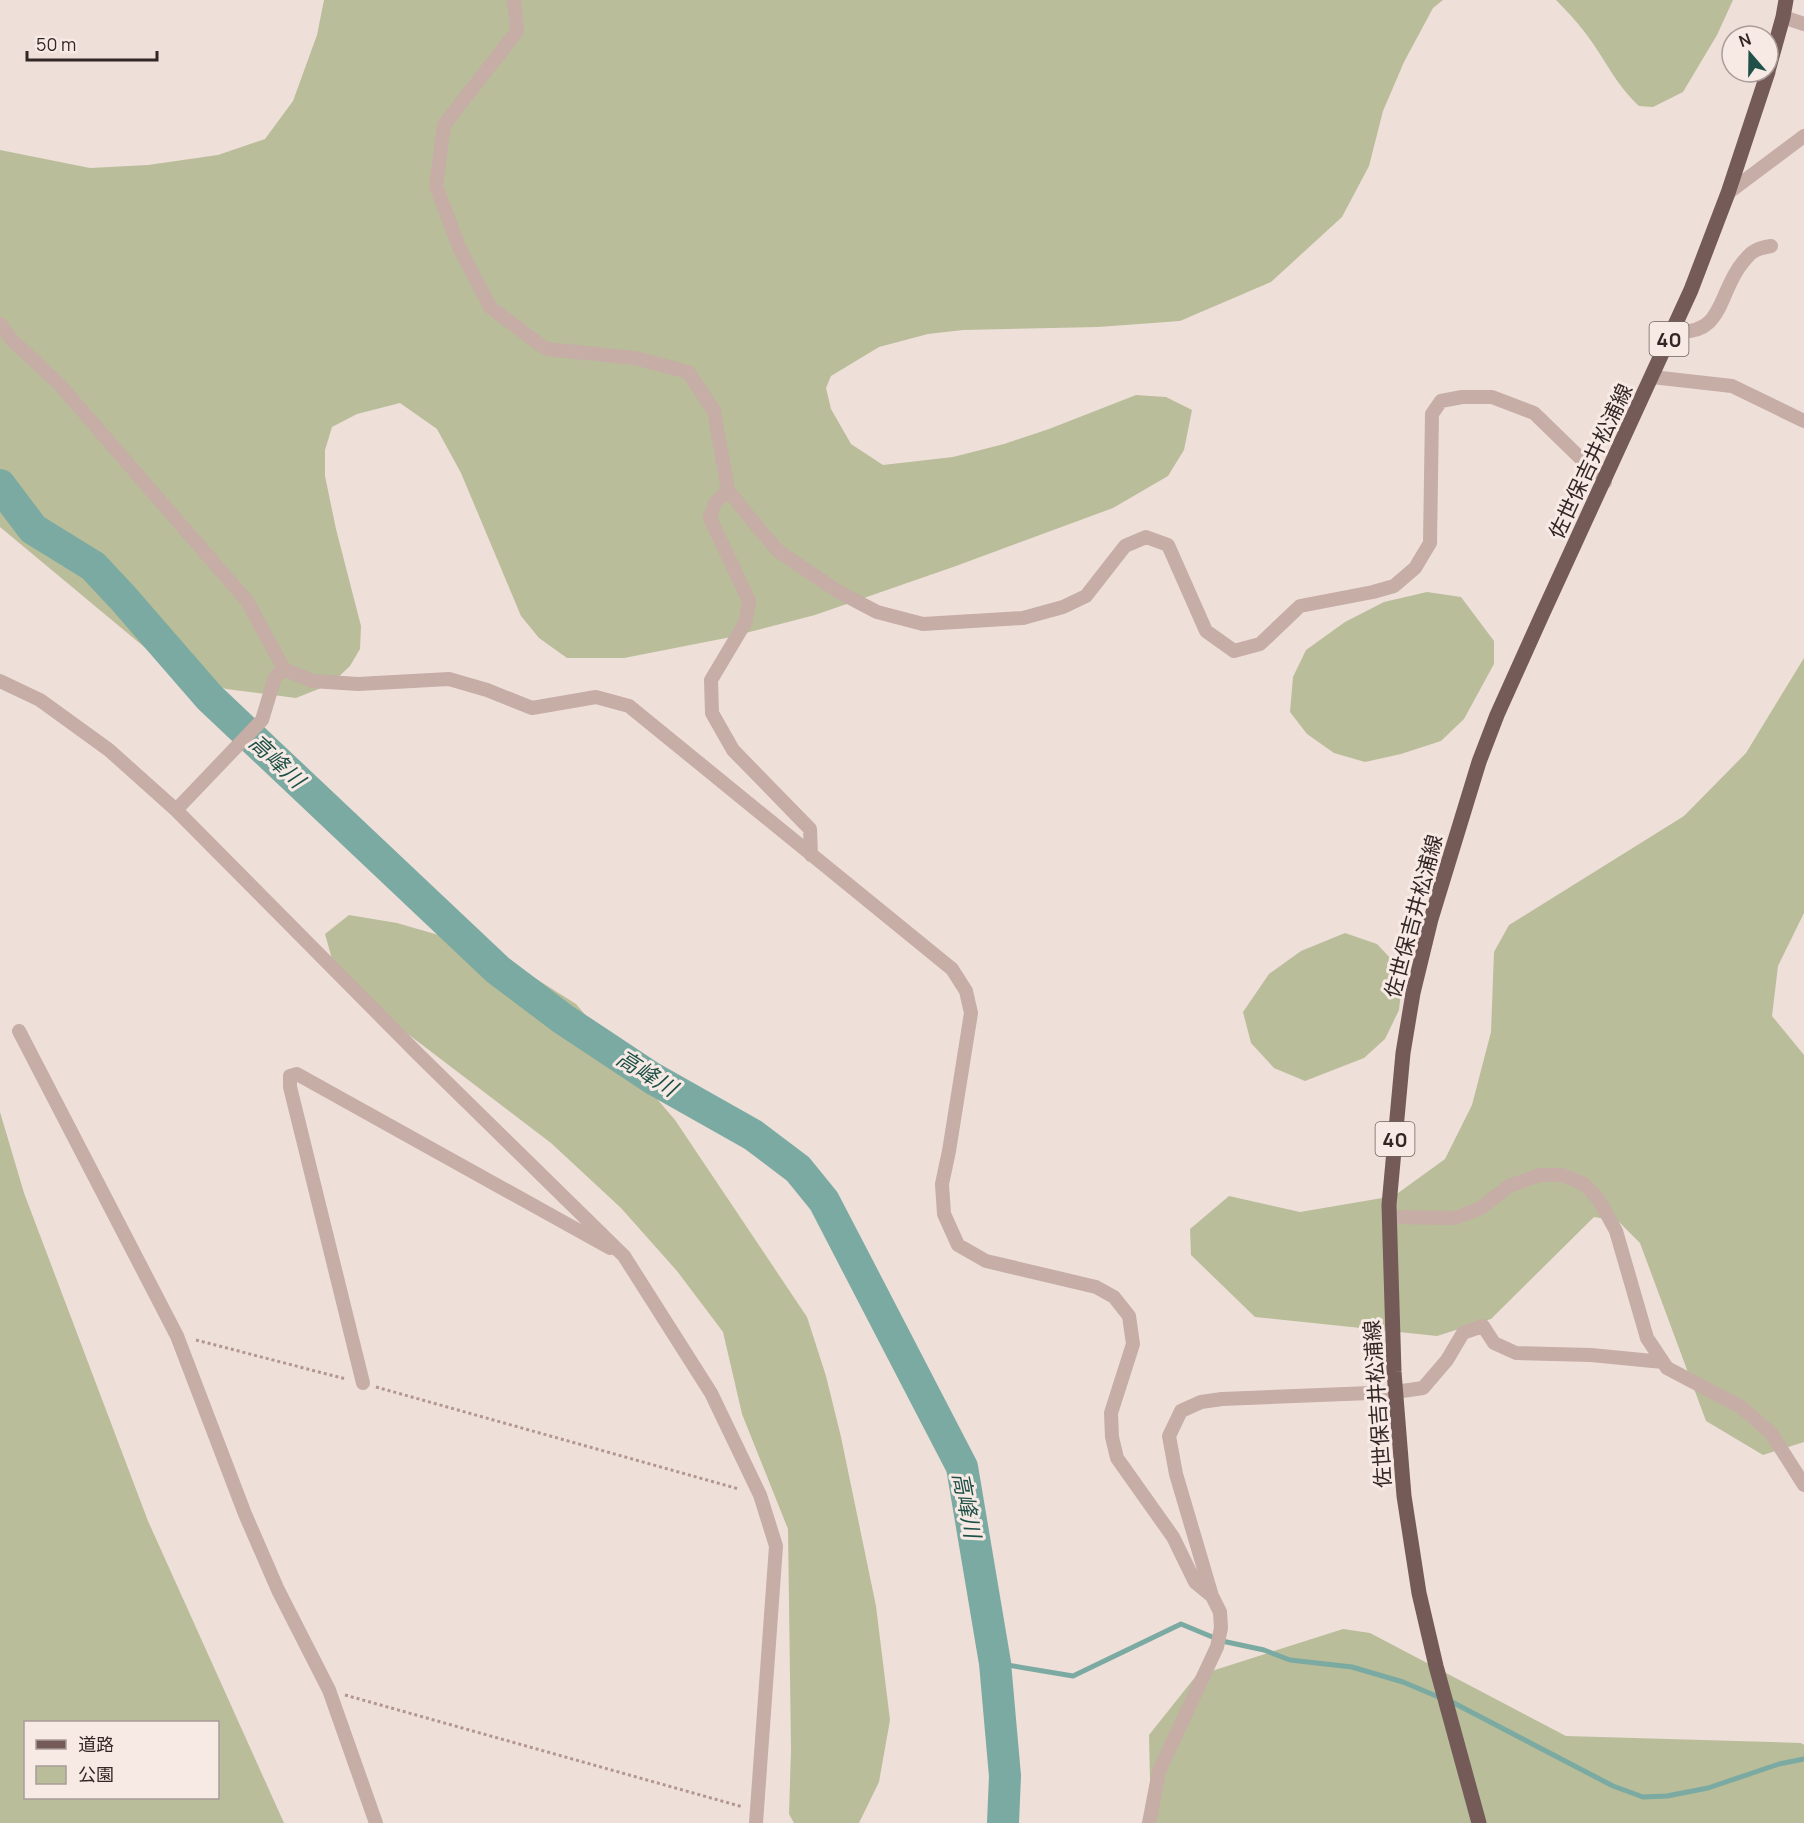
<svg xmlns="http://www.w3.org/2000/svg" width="1804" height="1823" viewBox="0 0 1804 1823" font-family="Manrope,'Noto Sans JP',sans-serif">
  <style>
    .green { fill: #b9bd9a; fill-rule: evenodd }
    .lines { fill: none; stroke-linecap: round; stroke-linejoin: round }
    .stream { stroke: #7aaaa1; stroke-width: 5 }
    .river { stroke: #7aaaa1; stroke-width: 32 }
    .path { stroke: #b29790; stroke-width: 3; stroke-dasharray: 3 3; stroke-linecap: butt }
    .minor { stroke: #c6ada6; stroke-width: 14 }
    .primary { stroke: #745b58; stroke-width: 15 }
    .labels { text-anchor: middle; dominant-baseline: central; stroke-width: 6; stroke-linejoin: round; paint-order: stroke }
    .shield { fill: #f7eae5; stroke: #6e625f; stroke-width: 1.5 }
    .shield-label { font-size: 20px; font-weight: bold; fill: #332726 }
    .street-label { font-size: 21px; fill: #332726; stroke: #f7eae5 }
    .water-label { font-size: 22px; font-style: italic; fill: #1f5148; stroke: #f7eae5 }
  </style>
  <rect width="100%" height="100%" fill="#efdfd9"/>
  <path class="green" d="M324,0H1443L1433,8L1404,62L1383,111L1369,166L1342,217L1271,282L1180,321L1098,327L963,330L928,334L879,347L831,376L826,388L831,409L851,444L883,465L953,457L1004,444L1049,429L1136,395L1166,397L1192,410L1184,450L1168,476L1113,508L956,566L815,615L726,638L624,658H567L539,638L521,616L461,473L437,429L400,403L357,414L332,427L325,450V476L336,529L361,626L360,649L350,666L331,684L296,698L226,689L161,661L0,527V150L90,168L148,165L218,155L265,139L293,101L317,35Z
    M1556,0H1733L1717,35L1683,92L1653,107L1639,106C1619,87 1611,71 1596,48C1585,31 1571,15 1556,0Z
    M1427,592L1461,597L1494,641V664L1464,719L1441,741L1401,754L1365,762L1334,753L1307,734L1290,712L1293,677L1306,650L1345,622L1384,602Z
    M1804,658V913L1778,966L1772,1016L1804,1055V1442L1763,1455L1706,1421L1640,1243L1618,1221L1594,1217L1491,1319L1437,1336L1255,1317L1191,1255L1190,1229L1229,1196L1300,1212L1394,1196L1445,1159L1472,1105L1491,1032L1494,952L1509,925L1684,816L1746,753Z
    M349,915L397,923L442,936L511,963L576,1004L675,1120L807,1317L826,1376L841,1437L876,1606L890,1720L879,1782L859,1823H794L789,1814L791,1750L788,1529L742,1414L723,1332L677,1271L621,1208L551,1143L354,993L334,966L325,934Z
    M1345,933L1377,944L1393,961L1402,983L1399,1010L1385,1039L1364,1058L1305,1081L1274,1068L1251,1043L1243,1012L1269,974L1301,951Z
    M0,1112L24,1193L148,1521L284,1823H0ZM26,1722H218V1798H26Z
    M1343,1629L1370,1633L1566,1736L1801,1743L1804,1745V1823H1151L1149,1735L1196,1676Z"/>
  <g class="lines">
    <path class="stream" d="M995,1663L1073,1676L1181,1624L1222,1641L1264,1650L1290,1660L1352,1667L1403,1682L1441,1698
      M1450,1701L1613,1786L1643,1797L1667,1796L1708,1788L1779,1764L1804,1759"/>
    <path class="river" d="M0,485L33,529L93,566L123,598L209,697L498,970L563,1019L652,1078L753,1135L798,1169L824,1201L962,1467L995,1663L1005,1776L1003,1823"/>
    <path class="path" d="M196,1340L346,1379
      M376,1387L739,1489
      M345,1695L743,1807"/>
    <path class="minor" d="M514,0L517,31L444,125L436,186L459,247L490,307L546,349L635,358L688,372L714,411L728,490L746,513L778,551L839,592L877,612L923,624L1023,618L1063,607L1086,596L1125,546L1146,537L1168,545L1206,631L1234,651L1260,644L1300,606L1373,592L1394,586L1415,568L1430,543L1432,414L1441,401L1462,397H1492L1534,413L1605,482
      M1783,17L1804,24
      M1728,193L1804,136
      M0,324L12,340L59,384L247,601L284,669L312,681L358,684L449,679L487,690L532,708L596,697L629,706L952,969L966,991L971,1013L949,1151L942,1184L944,1214L958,1245L986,1261L1096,1287L1114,1297L1129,1316L1133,1344L1111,1413L1112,1437L1117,1458L1173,1537L1195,1582L1212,1596L1220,1612L1221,1628L1217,1647L1159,1771L1149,1823
      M1673,331C1725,337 1717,293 1743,262C1746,259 1749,254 1753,252C1757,249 1765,247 1771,246
      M1652,377L1732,386L1804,421
      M728,490L715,503L710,518L749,601L745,623L711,680L712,713L733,750L810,829L811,855
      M0,681L40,700L109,750L176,810L419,1055L624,1256L711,1393L760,1495L776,1546L756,1823
      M176,810L262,720L275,677L284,669
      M19,1031L177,1336L245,1514L278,1590L329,1690L376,1823
      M1389,1217L1455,1218L1481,1208L1509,1186L1540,1175H1562L1584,1184L1599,1200L1616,1231L1647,1338L1667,1368L1741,1407L1771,1433L1804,1485
      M363,1383L290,1087V1076L297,1074L610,1248
      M1212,1596L1176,1474L1169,1436L1181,1411L1201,1402L1222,1399L1395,1392L1423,1388L1447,1360L1463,1333L1483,1326L1494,1343L1516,1353L1591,1355L1663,1362"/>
    <path class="primary" d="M1768,71L1783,17L1786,0
      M1479,1823L1436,1666L1419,1593L1404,1496L1394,1372L1389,1205L1403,1053L1413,993L1431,919L1479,762L1497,715L1542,615L1691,290L1728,193L1768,72"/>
  </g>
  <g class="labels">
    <g class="shield">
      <rect x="1649.5" y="322" width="39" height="34" rx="4.5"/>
      <rect x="1375.5" y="1122" width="39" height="34" rx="4.5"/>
    </g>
    <g class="shield-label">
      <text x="1669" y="339">40</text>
      <text x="1395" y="1139">40</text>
    </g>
    <g class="street-label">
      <text transform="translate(1590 461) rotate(-65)">佐世保吉井松浦線</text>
      <text transform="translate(1413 916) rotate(-75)">佐世保吉井松浦線</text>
      <text transform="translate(1377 1404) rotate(-94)">佐世保吉井松浦線</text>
    </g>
    <g class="water-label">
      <text transform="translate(277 761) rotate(43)">高峰川</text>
      <text transform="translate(647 1073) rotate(32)">高峰川</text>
      <text transform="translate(967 1505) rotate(79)">高峰川</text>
    </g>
  </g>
  <rect x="24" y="1721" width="195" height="78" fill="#f7eae5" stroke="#a99c99" stroke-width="1.5"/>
  <rect x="36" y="1740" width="30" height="9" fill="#745b58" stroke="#a99c99" stroke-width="1.5"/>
  <text x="78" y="1751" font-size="18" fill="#332726">道路</text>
  <rect x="36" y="1766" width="30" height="18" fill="#b9bd9a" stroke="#a99c99" stroke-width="1.5"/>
  <text x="78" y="1781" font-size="18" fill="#332726">公園</text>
  <g transform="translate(1750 54) rotate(340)"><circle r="28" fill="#f7eae5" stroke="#a99c99" stroke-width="1.5"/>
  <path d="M0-4.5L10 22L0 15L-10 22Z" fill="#1f5148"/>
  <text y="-9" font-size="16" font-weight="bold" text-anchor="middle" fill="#332726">N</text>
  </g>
  <path d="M27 51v9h130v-9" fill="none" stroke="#332726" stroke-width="3"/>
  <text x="36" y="51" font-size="18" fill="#332726" stroke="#f7eae5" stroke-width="4.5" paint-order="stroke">50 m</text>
</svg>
